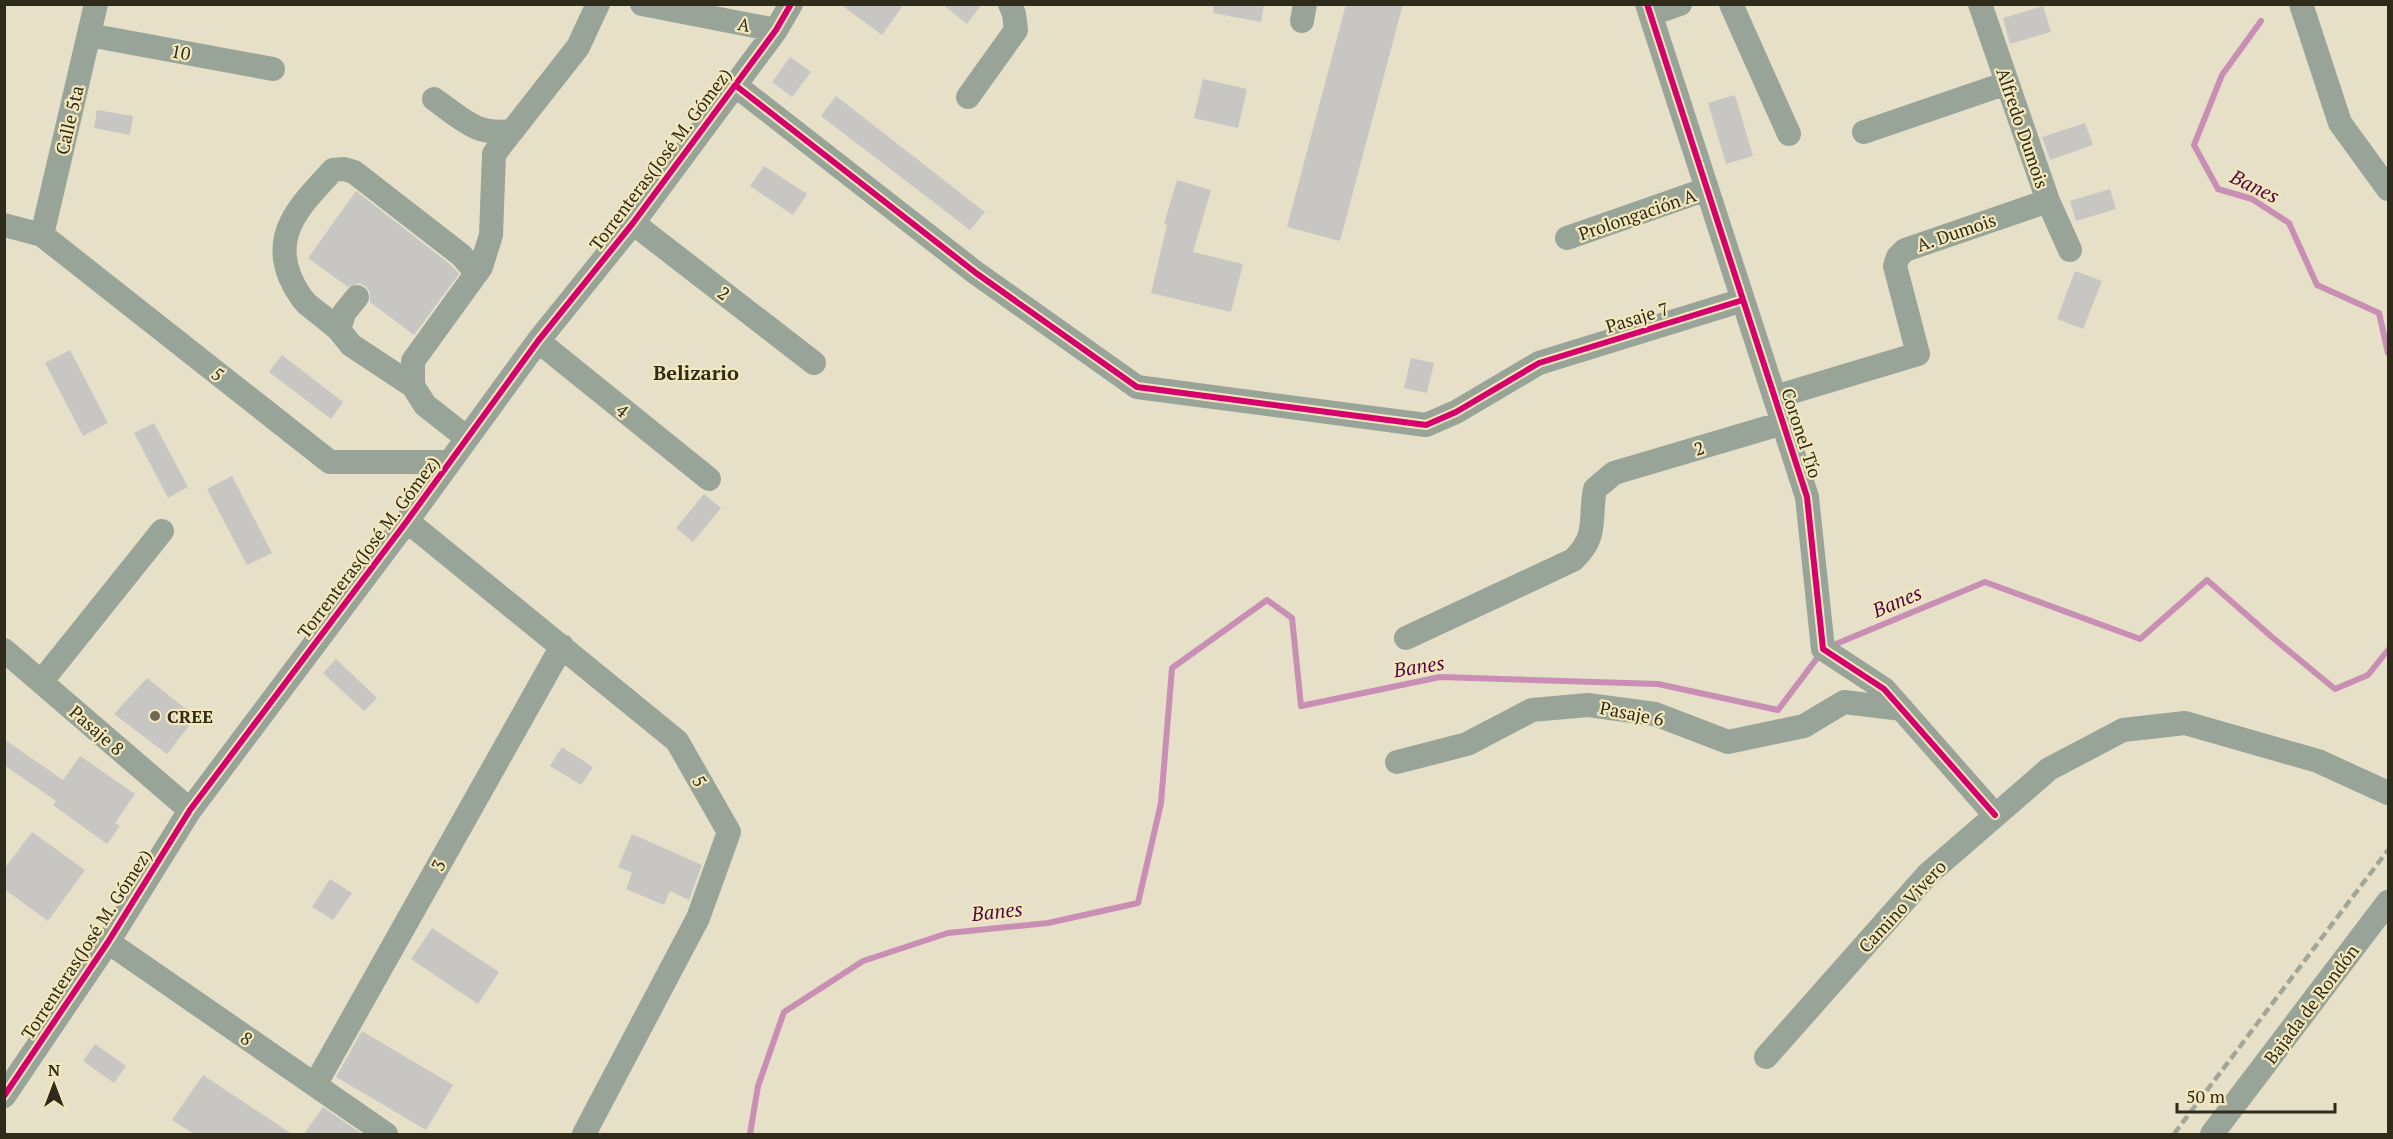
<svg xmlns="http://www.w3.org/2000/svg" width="2393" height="1139" viewBox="0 0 2393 1139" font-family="'PT Serif',serif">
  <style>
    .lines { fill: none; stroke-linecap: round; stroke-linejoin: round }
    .stream { stroke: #c98eb4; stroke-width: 6 }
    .building { fill: #c7c6c3 }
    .minor { stroke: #99a499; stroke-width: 24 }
    .rail { stroke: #a2a699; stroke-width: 4.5; stroke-dasharray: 9 4.5; stroke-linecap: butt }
    .cycleway-casing { stroke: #f3e7bc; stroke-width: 10 }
    .cycleway { stroke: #d6006c; stroke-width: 6 }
    .poi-dot { fill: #6f6a57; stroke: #f3e7bc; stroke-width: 2 }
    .labels { text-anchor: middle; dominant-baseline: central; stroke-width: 4.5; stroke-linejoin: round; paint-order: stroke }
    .street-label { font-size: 18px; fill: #2f2b1a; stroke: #f3e7bc }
    .poi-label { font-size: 18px; font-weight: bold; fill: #2f2b1a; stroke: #f3e7bc; text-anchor: start }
    .water-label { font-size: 20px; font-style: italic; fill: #510346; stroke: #f3e7bc }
    .neighbourhood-label { font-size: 20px; font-weight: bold; fill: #2f2b1a; stroke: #f3e7bc }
  </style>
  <rect width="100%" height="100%" fill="#e6e0c9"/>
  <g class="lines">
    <path class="stream" d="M2261,21L2222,75L2194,145L2218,189L2252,199L2289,223L2317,285L2379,313L2388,353
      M1831,646L1985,582L2140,639L2207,580L2273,638L2335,689L2368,675L2388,650
      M750,1134L758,1086L784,1012L863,961L948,933L1048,923L1138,903L1161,803L1172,668L1267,600L1292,618L1301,706L1440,677L1658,684L1778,710L1821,653"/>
  </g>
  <path class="building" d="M840,4H904L882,35Z
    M942,4H982L967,24Z
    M1214,4H1264L1261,22L1213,13Z
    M1346,4H1403L1340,241L1287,227Z
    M2043,6L2051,32L2010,44L2003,18Z
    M790,57L811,72L792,97L772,82Z
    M1203,79L1247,89L1238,128L1194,118Z
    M1735,95L1753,156L1726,164L1708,103Z
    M836,96L985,212L970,230L821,116Z
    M97,110L133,116L130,135L94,128Z
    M2085,123L2093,145L2050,160L2042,137Z
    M764,166L807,194L793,215L750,186Z
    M1177,180L1211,190L1193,252L1243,264L1231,312L1151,293L1167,225L1164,224Z
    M2110,189L2116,209L2076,221L2070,201Z
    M356,191L451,265L459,274L414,335L370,302V292L365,286L359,283L348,287L308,258Z
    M2075,271L2102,281L2083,329L2057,319Z
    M70,350L108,423L83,436L45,363Z
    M282,355L343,402L331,419L269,372Z
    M1411,358L1434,363L1427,393L1404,388Z
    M154,423L188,487L168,498L134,433Z
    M232,476L272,553L247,565L207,489Z
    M704,494L721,508L693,542L676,528Z
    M336,659L377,698L364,711L323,673Z
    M147,678L196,717L167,754L114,714Z
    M4,739L63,780L80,756L135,794L115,823L120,826L107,844L53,805L56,801L4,765Z
    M562,747L593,767L581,785L550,766Z
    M32,832L85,870L48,921L4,889V869Z
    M632,834L702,865L689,900L670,891L664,905L626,889L632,873L618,867Z
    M330,879L352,893L333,920L312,907Z
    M432,928L499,972L478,1004L411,959Z
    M362,1031L453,1085L426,1130L336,1077Z
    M95,1044L126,1066L114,1083L83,1061Z
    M203,1075L292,1134H194L172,1120Z
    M323,1107L362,1134H304Z"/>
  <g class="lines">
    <path class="minor" d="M642,4L776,30
      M1647,4L1807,497L1823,649L1884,689L1995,815
      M1731,4L1789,134
      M1980,4L2048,201L2070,250
      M2301,4L2340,123L2388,189
      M1651,14L1680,4
      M1302,21L1305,4
      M89,35L273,69
      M735,85L976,273L1137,387L1426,425L1456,412L1539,363L1743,300
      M968,97L1016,30L1014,14L1010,4
      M434,99C461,118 478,138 513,130
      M1864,132L2007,83
      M633,223L814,363
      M4,225L42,235L330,462H450
      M42,235L96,4
      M1567,238L1707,189
      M357,297L344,313L339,330L351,345L413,386
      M339,330C329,321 318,313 307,304C300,297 294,286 290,277C271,231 304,202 333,170L344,169L354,172L461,255L477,273
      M538,341L709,479
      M1775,397L1918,354L1895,266L1898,257L1905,250L2048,201
      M467,438L425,405L413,386V361L481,267L491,235L494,154L578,47L598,4
      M407,521L677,741L729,832L698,918L584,1134
      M1406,638L1573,560C1599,536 1589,519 1595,489L1614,473L1783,423
      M4,650L190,810
      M41,682L162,531
      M1397,762L1467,744L1532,710L1588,705L1655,714L1728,742L1804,726L1844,702L1902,709
      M108,942L386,1134
      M1766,1057L1928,874L2049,769L2123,730L2185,723L2318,761L2388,793
      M315,1085L562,646
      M4,1096L108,942L190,810L407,521L538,341L633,223L776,30L791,4
      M2212,1134L2388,902"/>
    <path class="rail" d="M2174,1134L2388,850"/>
    <g class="cycleway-casing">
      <path id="cycleway" d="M1647,4L1807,497L1823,649L1884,689L1995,815
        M735,85L976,273L1137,387L1426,425L1456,412L1539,363L1743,300
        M4,1096L108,942L190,810L407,521L538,341L633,223L776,30L791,4"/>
    </g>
    <use href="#cycleway" class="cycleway"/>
  </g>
  <circle class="poi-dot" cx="155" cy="716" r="6"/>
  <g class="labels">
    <g class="street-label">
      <text transform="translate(744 24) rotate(11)">A</text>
      <text transform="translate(181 52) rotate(11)">10</text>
      <text transform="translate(69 120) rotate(-77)">Calle 5ta</text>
      <text transform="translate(2023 128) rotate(71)">Alfredo Dumois</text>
      <text transform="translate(660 159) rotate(-53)">Torrenteras(José M. Gómez)</text>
      <text transform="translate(1637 214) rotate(-19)">Prolongación A</text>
      <text transform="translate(1956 232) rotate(-19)">A. Dumois</text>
      <text transform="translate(724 293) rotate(38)">2</text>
      <text transform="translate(1637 317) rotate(-17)">Pasaje 7</text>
      <text transform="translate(218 374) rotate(38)">5</text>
      <text transform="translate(623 410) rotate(39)">4</text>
      <text transform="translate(1802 433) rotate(72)">Coronel Tío</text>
      <text transform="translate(1699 448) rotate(-17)">2</text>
      <text transform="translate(368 547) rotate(-53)">Torrenteras(José M. Gómez)</text>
      <text transform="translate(1632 713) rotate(11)">Pasaje 6</text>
      <text transform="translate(97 730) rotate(41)">Pasaje 8</text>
      <text transform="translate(700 781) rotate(60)">5</text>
      <text transform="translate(438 865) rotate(-61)">3</text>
      <text transform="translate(1902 906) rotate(-47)">Camino Vivero</text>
      <text transform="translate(86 944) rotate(-57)">Torrenteras(José M. Gómez)</text>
      <text transform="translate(2311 1004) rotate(-53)">Bajada de Rondón</text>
      <text transform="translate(247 1038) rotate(35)">8</text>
    </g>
    <g class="poi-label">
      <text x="167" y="716">CREE</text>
    </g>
    <g class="water-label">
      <text transform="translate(2255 186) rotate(26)">Banes</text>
      <text transform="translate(1897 601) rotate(-23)">Banes</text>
      <text transform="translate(1419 666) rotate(-9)">Banes</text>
      <text transform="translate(997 911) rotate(-6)">Banes</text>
    </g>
    <g class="neighbourhood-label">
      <text x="696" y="372">Belizario</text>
    </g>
  </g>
  <rect width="2393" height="1139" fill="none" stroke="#2f2b1a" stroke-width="12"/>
  <g transform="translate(54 1085)" stroke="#f3e7bc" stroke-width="4.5" paint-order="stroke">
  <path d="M0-4.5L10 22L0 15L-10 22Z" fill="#2f2b1a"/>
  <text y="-9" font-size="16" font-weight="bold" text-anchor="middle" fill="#2f2b1a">N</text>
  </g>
  <path d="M2177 1103v9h158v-9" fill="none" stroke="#2f2b1a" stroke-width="3"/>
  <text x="2186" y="1103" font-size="18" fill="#2f2b1a" stroke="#f3e7bc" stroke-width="4.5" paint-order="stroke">50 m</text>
</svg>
